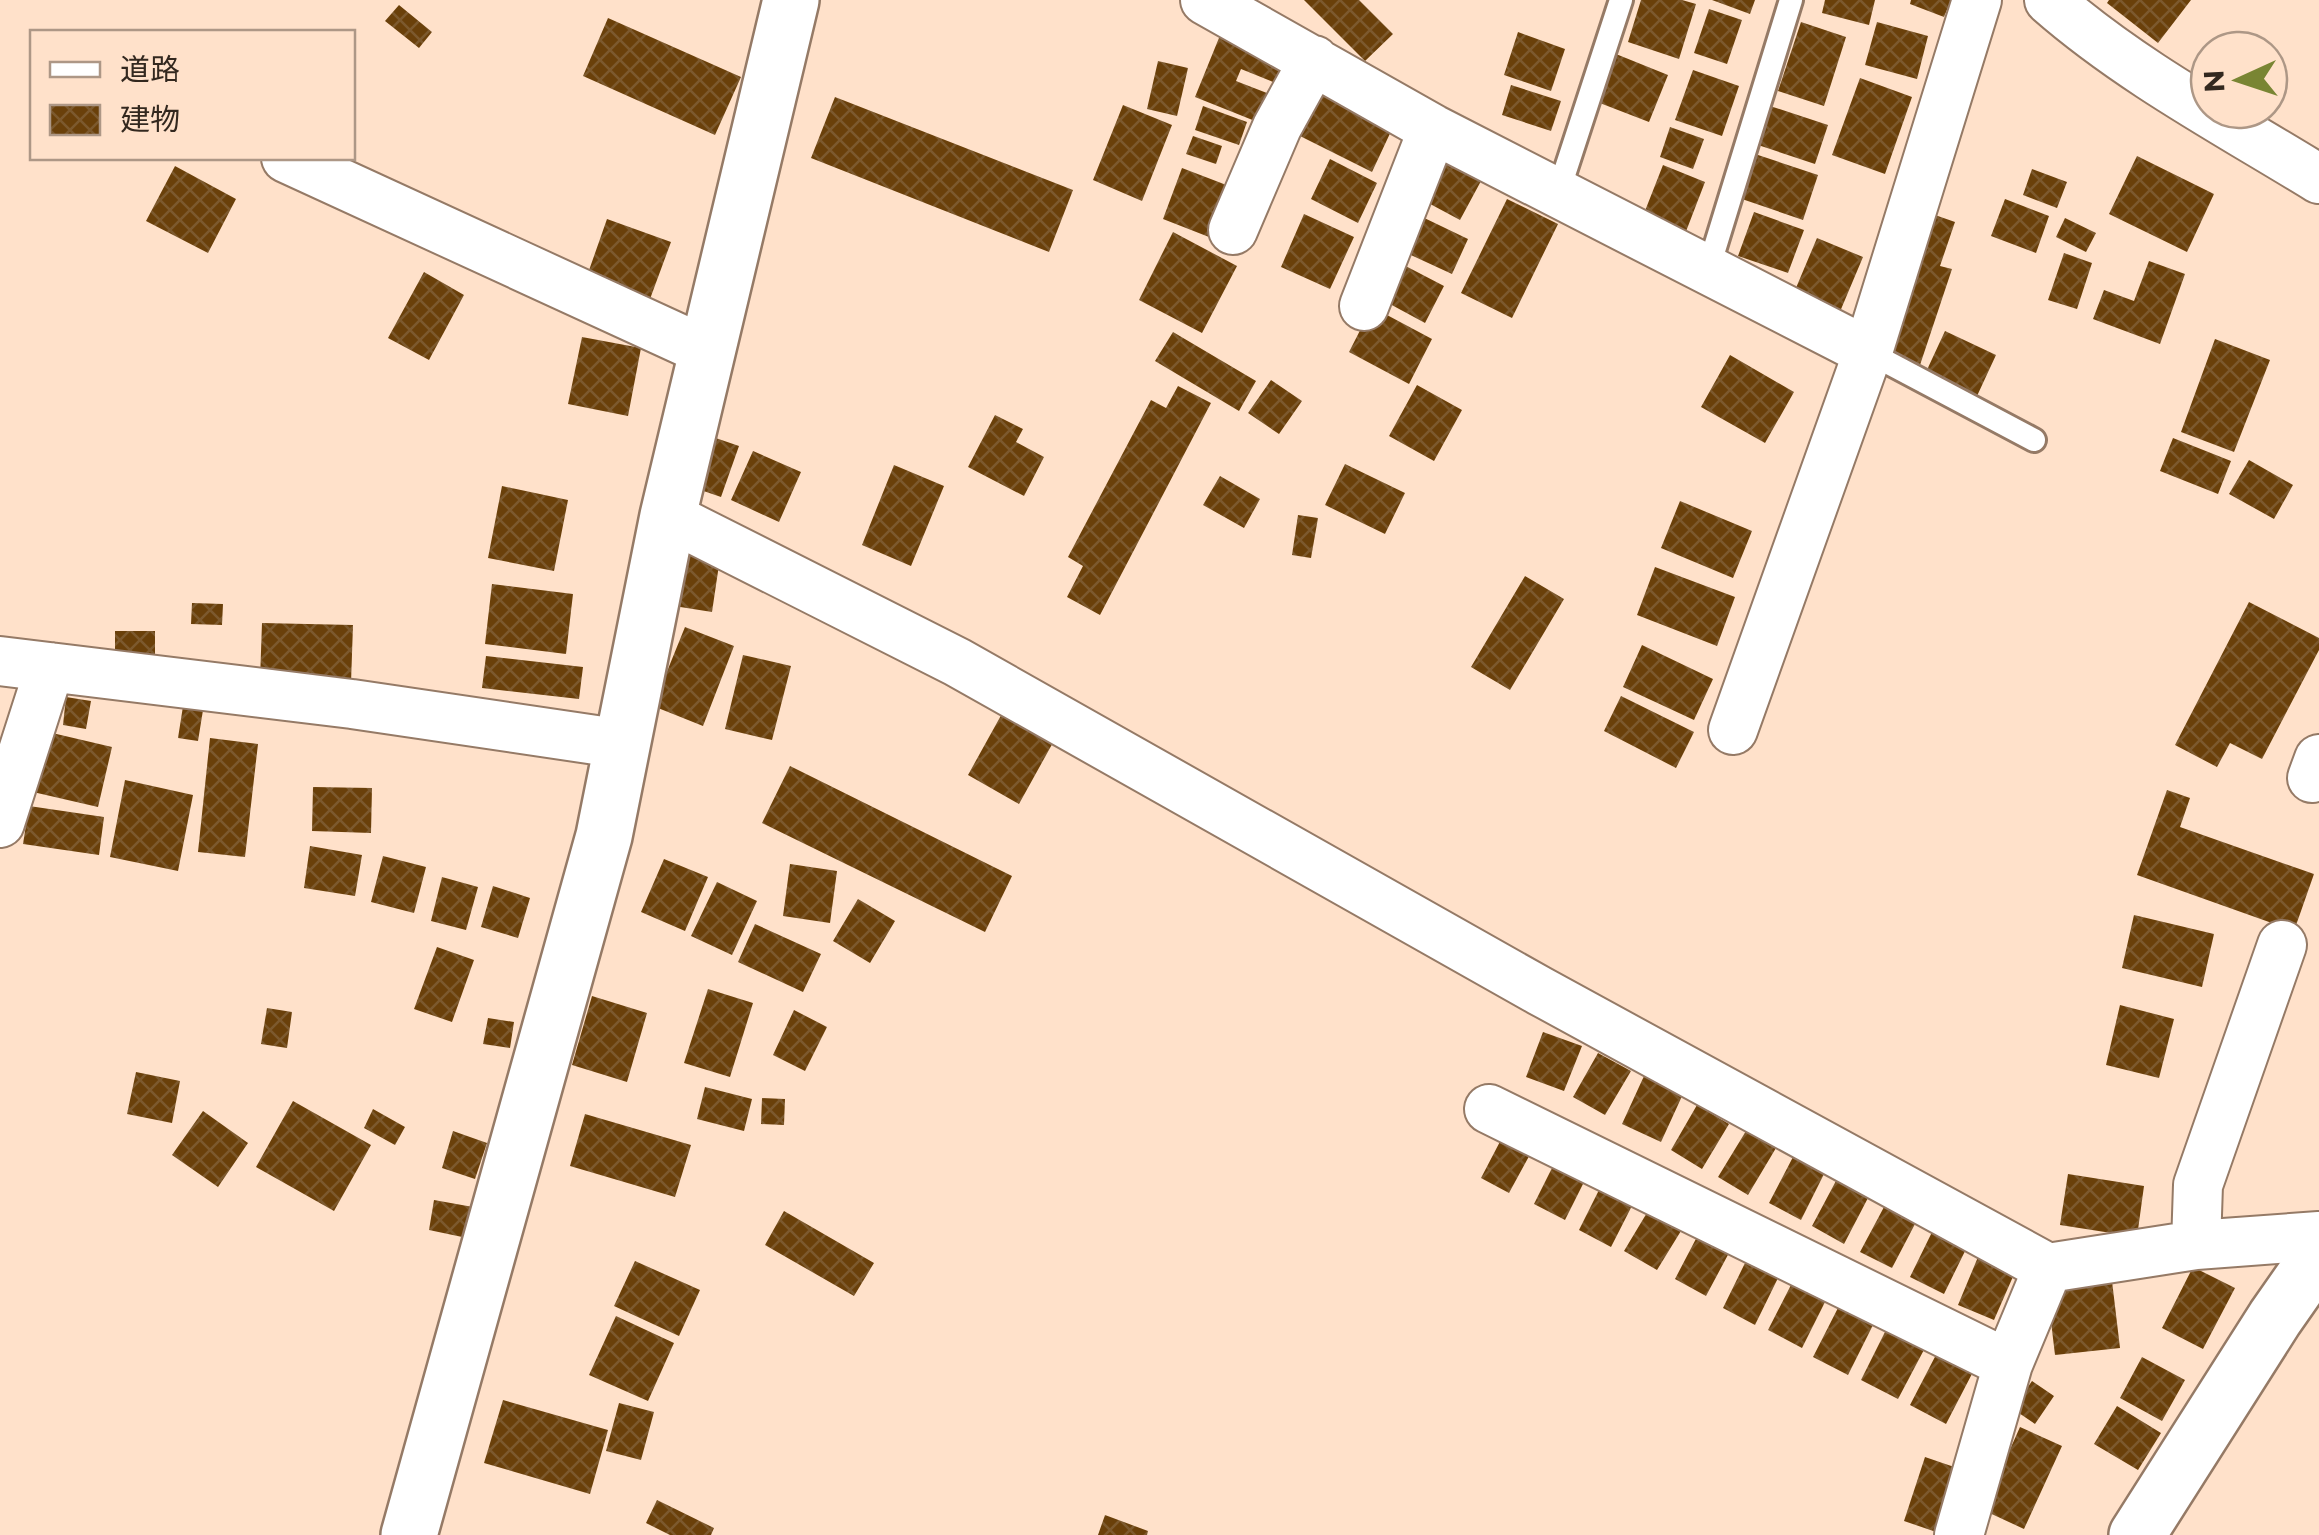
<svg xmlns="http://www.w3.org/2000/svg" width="2319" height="1535" viewBox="0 0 2319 1535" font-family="Montserrat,'Noto Sans JP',sans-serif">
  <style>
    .building { fill: url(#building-cross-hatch) }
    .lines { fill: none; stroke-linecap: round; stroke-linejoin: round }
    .lane-casing { stroke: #957a66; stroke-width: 28 }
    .street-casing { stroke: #957a66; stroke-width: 52 }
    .secondary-casing { stroke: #957a66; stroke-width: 60 }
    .lane { stroke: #fff; stroke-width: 22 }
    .street { stroke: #fff; stroke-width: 48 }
    .secondary { stroke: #fff; stroke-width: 55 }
  </style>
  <defs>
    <pattern id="building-cross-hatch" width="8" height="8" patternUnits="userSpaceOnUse" patternTransform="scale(2.5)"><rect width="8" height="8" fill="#6a400a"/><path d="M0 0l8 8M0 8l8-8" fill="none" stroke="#7c592e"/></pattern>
  </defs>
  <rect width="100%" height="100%" fill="#ffe1ca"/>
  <path class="building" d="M1304,0H1359L1393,34L1365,61Z
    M1641,0H1682L1696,4L1679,59L1628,42Z
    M1712,0H1755L1750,14Z
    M1825,0H1875L1869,25L1822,13Z
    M1911,0H1951L1944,17L1910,4Z
    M2109,0H2191L2158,43L2107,3Z
    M399,5L432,32L419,48L385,21Z
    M1709,9L1742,20L1727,64L1694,53Z
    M608,18L741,77L715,135L583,76Z
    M1801,22L1846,37L1824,106L1778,91Z
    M1877,22L1928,36L1917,79L1865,65Z
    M1223,28L1289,55L1278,84L1241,69L1236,81L1272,95L1260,123L1195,97Z
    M1518,32L1565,49L1551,91L1504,75Z
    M1611,52L1668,75L1649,122L1592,100Z
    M1158,61L1188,68L1177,116L1147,109Z
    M1693,70L1739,86L1722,136L1675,120Z
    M1860,78L1912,97L1885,174L1832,155Z
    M1511,85L1561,101L1551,131L1502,115Z
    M1309,86L1393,127L1372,172L1288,130Z
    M835,97L1073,190L1049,252L811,158Z
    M1123,105L1172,125L1142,201L1093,180Z
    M1203,106L1247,122L1239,145L1195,130Z
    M1770,106L1828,125L1815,164L1758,145Z
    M1670,127L1704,139L1693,169L1660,157Z
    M1193,136L1222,146L1216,164L1186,154Z
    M1755,154L1818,175L1803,220L1739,198Z
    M2137,156L2214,194L2187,252L2109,214Z
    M1441,158L1481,181L1460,220L1419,198Z
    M1330,159L1377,183L1358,223L1311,199Z
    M1663,165L1705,182L1685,234L1643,216Z
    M175,166L236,199L208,253L146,221Z
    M1182,168L1229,186L1209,237L1163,219Z
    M2032,169L2067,182L2057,208L2023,195Z
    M1507,199L1558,224L1512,318L1461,293Z
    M2005,199L2049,216L2036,253L1991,236Z
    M1915,208L1955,222L1940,266L1952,269L1920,365L1869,348Z
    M1754,212L1804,230L1788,273L1738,256Z
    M1304,214L1354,237L1330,289L1281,267Z
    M1416,214L1468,239L1452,274L1400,250Z
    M2065,218L2096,233L2086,252L2056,237Z
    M607,219L671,242L650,299L587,276Z
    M1173,232L1237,266L1202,333L1139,300Z
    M1817,238L1863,257L1839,314L1793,295Z
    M2064,253L2092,263L2077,309L2048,300Z
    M1396,261L1444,286L1425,323L1377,297Z
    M2149,261L2185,274L2160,344L2093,319L2104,290L2134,301Z
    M424,272L464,295L429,360L388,338Z
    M1372,307L1432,339L1409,384L1349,352Z
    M1945,331L1996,355L1977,396L1926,372Z
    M1173,332L1256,381L1239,411L1155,361Z
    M582,337L641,348L628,416L568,404Z
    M2215,339L2270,360L2234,452L2181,432Z
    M1730,355L1794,392L1765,443L1701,407Z
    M1271,380L1302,401L1279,434L1248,413Z
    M1417,385L1462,410L1434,461L1389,436Z
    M1178,386L1211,403L1100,615L1067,597L1083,566L1068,557L1151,400L1166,408Z
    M995,415L1023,429L1016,442L1044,457L1024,496L968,467Z
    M707,435L739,446L721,497L689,486Z
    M2173,438L2231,461L2218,494L2160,471Z
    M753,451L801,472L779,522L731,500Z
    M2249,460L2293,485L2274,519L2229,494Z
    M1345,464L1405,493L1385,534L1325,505Z
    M894,465L944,486L911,566L862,545Z
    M1220,476L1260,499L1244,528L1203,505Z
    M502,486L568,500L554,571L488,558Z
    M1680,501L1752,531L1733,578L1661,548Z
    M1298,515L1318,518L1311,558L1292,555Z
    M682,552L720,558L712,612L674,606Z
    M1655,567L1735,597L1717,646L1637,615Z
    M1525,576L1564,599L1510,690L1471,667Z
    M492,584L573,594L566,654L485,644Z
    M2249,602L2319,638V650L2262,759L2230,743L2217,767L2175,745Z
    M192,603L223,604L222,625L191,624Z
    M262,623L353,625L351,683L260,680Z
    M685,627L734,646L703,726L653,706Z
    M115,631H155V662L115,663Z
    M1642,645L1713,679L1694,720L1623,687Z
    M743,655L791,666L772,740L725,729Z
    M486,656L583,667L579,699L482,688Z
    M1621,696L1694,732L1676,768L1604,731Z
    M66,697L91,701L86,729L63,725Z
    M184,700L204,704L198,741L178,738Z
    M1004,710L1055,739L1019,804L968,775Z
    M48,732L112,747L98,807L33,792Z
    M210,738L258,744L245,857L198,852Z
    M790,766L1012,876L985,932L762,823Z
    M125,780L193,795L178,871L110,857Z
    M313,787L372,788L371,833L312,831Z
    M2167,790L2190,798L2180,827L2314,874L2294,931L2137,875Z
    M29,806L104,817L99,855L23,844Z
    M310,846L362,855L355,896L304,888Z
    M383,856L426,867L414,913L371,902Z
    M664,859L708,877L685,931L641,912Z
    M790,864L837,871L830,923L783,916Z
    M442,877L478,887L466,930L431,921Z
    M717,882L757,901L732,955L691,936Z
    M493,886L530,898L518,938L481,927Z
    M858,899L895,921L870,963L833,941Z
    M2134,915L2214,934L2202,987L2122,968Z
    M755,924L821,954L803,992L738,962Z
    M437,947L474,960L452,1022L414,1009Z
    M708,989L753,1003L730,1077L684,1063Z
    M592,996L647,1013L627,1082L572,1065Z
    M2120,1005L2174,1019L2159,1078L2106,1065Z
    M267,1008L292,1012L287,1048L261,1044Z
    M794,1010L827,1027L805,1071L773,1055Z
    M488,1018L514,1022L510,1048L483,1044Z
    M1543,1032L1582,1046L1564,1091L1526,1077Z
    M1598,1053L1631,1071L1605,1115L1573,1097Z
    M136,1072L180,1081L172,1123L127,1114Z
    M1644,1076L1683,1094L1661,1142L1622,1124Z
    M705,1087L752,1099L744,1131L697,1119Z
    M762,1098L785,1099L784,1125L761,1124Z
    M293,1101L371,1145L334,1211L256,1167Z
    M1697,1105L1729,1124L1702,1169L1671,1150Z
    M373,1109L405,1127L395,1145L364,1128Z
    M203,1111L248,1143L218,1187L172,1155Z
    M585,1114L691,1145L675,1197L570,1166Z
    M453,1131L487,1143L475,1179L442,1168Z
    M1746,1131L1776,1148L1748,1195L1718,1177Z
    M1505,1132L1534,1147L1509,1193L1481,1178Z
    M1558,1156L1589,1172L1565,1220L1534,1204Z
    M1793,1157L1824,1174L1801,1220L1769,1203Z
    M2068,1174L2144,1186L2137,1237L2060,1225Z
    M1837,1179L1869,1196L1844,1244L1812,1226Z
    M1604,1180L1637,1196L1611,1247L1579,1230Z
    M434,1200L473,1207L467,1238L429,1230Z
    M1651,1206L1684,1226L1657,1270L1624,1251Z
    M1884,1207L1915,1224L1892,1268L1860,1252Z
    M784,1211L874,1263L854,1296L765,1245Z
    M1935,1226L1969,1243L1944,1294L1910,1277Z
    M1699,1233L1730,1251L1706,1296L1675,1279Z
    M1978,1257L2015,1272L1994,1320L1958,1305Z
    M635,1261L700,1290L679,1336L614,1306Z
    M1746,1261L1778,1278L1755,1325L1723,1308Z
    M2193,1267L2235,1288L2203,1349L2162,1328Z
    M2112,1281L2120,1348L2055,1355L2047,1288Z
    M1792,1283L1826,1300L1802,1348L1768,1330Z
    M1840,1304L1875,1321L1848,1375L1813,1357Z
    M616,1316L674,1343L648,1401L589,1375Z
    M1888,1326L1926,1346L1898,1399L1861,1380Z
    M1938,1351L1974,1370L1946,1424L1910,1405Z
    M2142,1357L2185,1380L2162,1421L2120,1398Z
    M2032,1381L2054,1396L2035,1424L2013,1409Z
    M503,1400L608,1430L590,1494L484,1463Z
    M619,1403L654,1412L641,1460L606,1451Z
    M2117,1406L2161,1433L2138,1470L2094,1444Z
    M2020,1427L2062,1446L2024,1529L1983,1510Z
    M1925,1457L1963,1470L1942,1534L1904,1521Z
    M657,1500L714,1528L711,1535H670L646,1523Z
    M1105,1515L1148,1531L1147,1535H1098Z"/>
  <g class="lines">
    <g class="lane-casing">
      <path id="lane" d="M1558,193L1621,0
        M1708,270L1791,0
        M1868,352L2034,440"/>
    </g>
    <g class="street-casing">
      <path id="street" d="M1205,0L1433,129L1868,352
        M2049,0C2130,71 2228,123 2319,179
        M286,158L706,351
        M1233,230L1277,127L1314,60
        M1364,306L1433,129
        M668,516L957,662L1540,991L2048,1268L2196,1245L2319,1236
        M0,661L352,704L623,744
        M1733,730L1868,352L1977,0
        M2312,778L2319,759
        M0,823L50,667
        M1489,1109L2008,1364
        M2196,1245L2198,1185L2282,945
        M1959,1535L2008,1364L2048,1268"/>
    </g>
    <g class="secondary-casing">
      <path id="secondary" d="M409,1535L604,836L668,516L791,0
        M2137,1535L2275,1318L2319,1255"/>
    </g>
    <use href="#lane" class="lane"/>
    <use href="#street" class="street"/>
    <use href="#secondary" class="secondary"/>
  </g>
  <rect x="30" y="30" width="325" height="130" fill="#ffe1ca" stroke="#ad9786" stroke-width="2.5"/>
  <rect x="50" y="62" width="50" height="15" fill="#ffffff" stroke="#ad9786" stroke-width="2.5"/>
  <text x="120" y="80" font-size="30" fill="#33281f">道路</text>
  <rect x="50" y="105" width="50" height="30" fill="url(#building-cross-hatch)" stroke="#ad9786" stroke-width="2.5"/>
  <text x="120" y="130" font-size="30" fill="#33281f">建物</text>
  <g transform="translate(2239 80) rotate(267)"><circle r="48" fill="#ffe1ca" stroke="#ad9786" stroke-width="2.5"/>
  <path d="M0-8L18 38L0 25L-18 38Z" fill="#798533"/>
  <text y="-15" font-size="28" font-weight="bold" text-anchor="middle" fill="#33281f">N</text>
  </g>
</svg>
